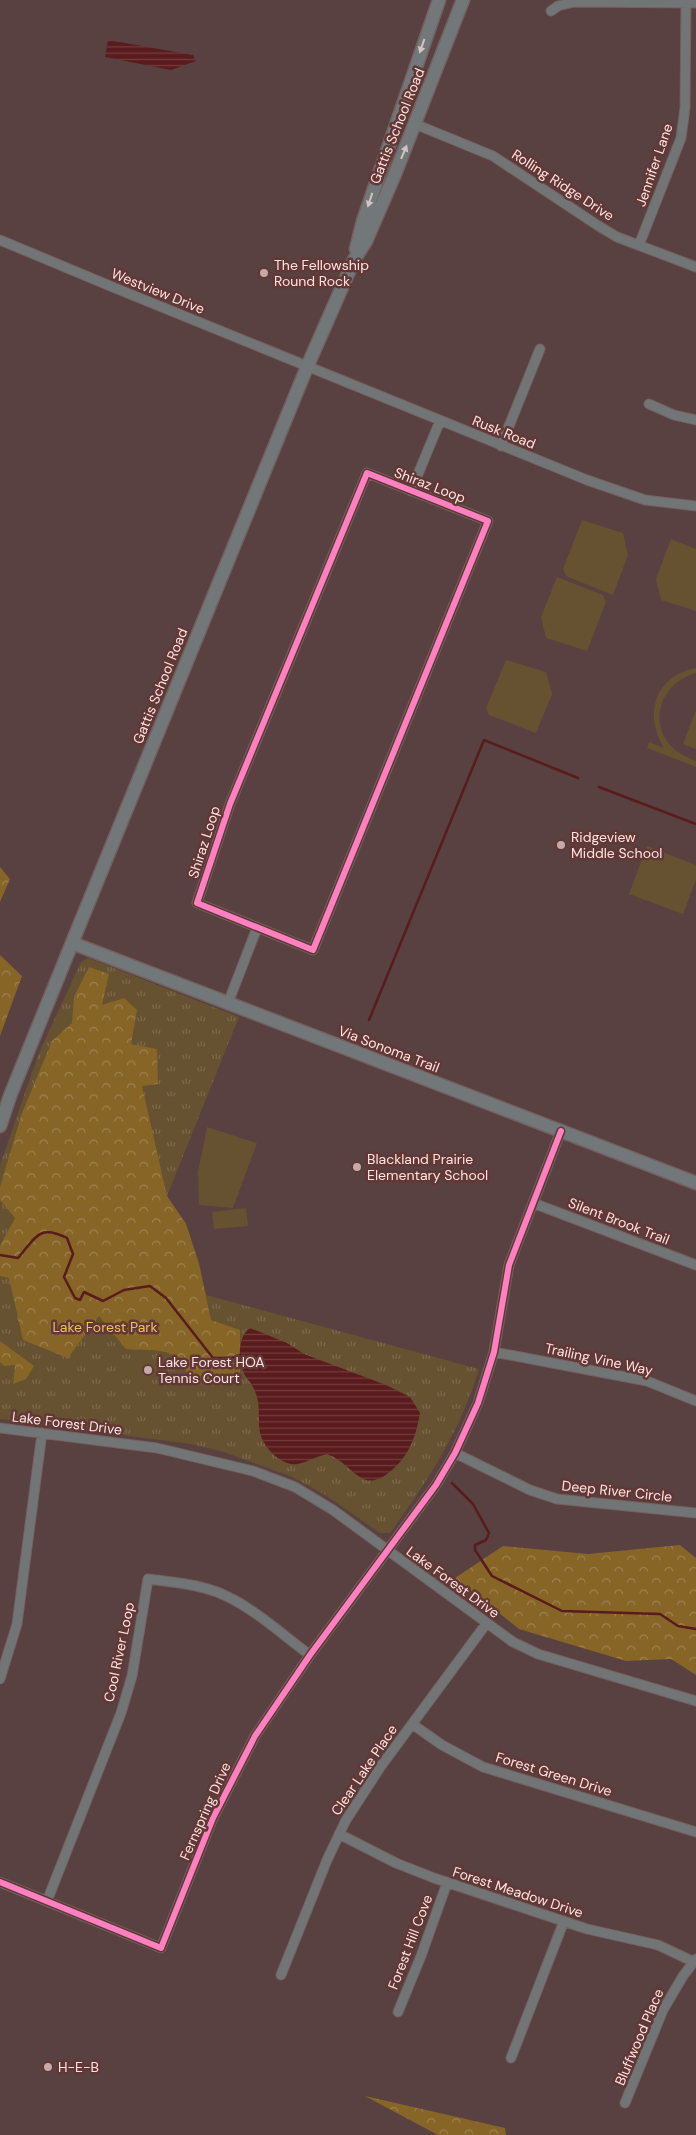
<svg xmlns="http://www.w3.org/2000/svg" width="696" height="2135" viewBox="0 0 696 2135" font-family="'DM Sans',sans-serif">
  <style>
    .grass { fill: url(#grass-tufts) }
    .forest { fill: url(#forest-crowns) }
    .garden { fill: #665130 }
    .water { fill: url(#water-rules) }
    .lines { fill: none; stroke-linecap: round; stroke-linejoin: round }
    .stream { stroke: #5a1b1d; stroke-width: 2.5 }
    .street-casing { stroke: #74605e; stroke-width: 11 }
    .secondary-casing { stroke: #74605e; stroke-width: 15 }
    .street { stroke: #727576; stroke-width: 9 }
    .secondary { stroke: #727879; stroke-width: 12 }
    .cycleway-casing { stroke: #623836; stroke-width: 9 }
    .cycleway { stroke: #ff80c0; stroke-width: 6 }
    .oneway { fill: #d4c2c1 }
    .poi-dot { fill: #c4aaa8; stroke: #623836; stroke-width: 2 }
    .labels { text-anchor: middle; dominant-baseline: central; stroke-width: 5; stroke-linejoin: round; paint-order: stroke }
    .street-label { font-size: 14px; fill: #fee2e0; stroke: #623836 }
    .poi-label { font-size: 14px; fill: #fee2e0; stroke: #623836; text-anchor: start }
    .park-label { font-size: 14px; fill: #f0c060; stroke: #623836 }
  </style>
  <defs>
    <pattern id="grass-tufts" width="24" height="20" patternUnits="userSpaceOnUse" patternTransform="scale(1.25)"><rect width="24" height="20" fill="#665130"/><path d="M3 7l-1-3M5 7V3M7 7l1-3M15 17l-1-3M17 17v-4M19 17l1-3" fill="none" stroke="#7d6a4e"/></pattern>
    <pattern id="forest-crowns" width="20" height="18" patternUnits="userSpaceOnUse" patternTransform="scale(1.25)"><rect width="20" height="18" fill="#866527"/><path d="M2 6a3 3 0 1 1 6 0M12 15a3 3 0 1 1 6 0" fill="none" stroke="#9e8250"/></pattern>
    <pattern id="water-rules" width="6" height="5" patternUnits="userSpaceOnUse" patternTransform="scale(1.25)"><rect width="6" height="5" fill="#5a1b1d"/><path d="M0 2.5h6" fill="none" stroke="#733c3e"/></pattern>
  </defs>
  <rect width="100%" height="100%" fill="#584140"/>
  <path class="grass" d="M88,958L239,1017L167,1196L186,1224L199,1262L206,1295L479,1369C459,1434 429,1479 390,1533H380L324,1494L290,1476L224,1452L191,1444L0,1419V1165L38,1055L81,962Z"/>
  <path class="forest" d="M0,867L10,879L0,902Z
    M0,955L22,976L0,1036Z
    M89,967L109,974L102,1005L124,998L137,1010L131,1044L157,1049L158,1084L142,1086L167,1196L186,1224L199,1264L211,1320L240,1330V1373L212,1381L190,1379C175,1344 160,1352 126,1349L99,1316L68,1358L23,1340L9,1278L0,1276V1246L15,1218L0,1200V1187L22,1113L52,1041L72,1023L74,997Z
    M0,1341L34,1366L26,1379L13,1384L15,1365L4,1366L0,1362Z
    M680,1545L696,1558V1675L671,1659L626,1661L519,1629L455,1578L503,1546L588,1554Z
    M365,2096L505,2128L506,2135H438Z"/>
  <path class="garden" d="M582,520L623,533L628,555L613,595L566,576L563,569Z
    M671,539L696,549V611L661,600L656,579Z
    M557,577L603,595L606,602L587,651L546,638L541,617Z
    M506,660L546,672L552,694L536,733L489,715L486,708Z
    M696,668V673C659,683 645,728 678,752C683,756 690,758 696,761V767L647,748L649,742L664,748C643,714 655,676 696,668Z
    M696,710V749L683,744Z
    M647,846L696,865V880L683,914L629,894Z
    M207,1127L257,1143L233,1208L199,1205L198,1172Z
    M246,1208L248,1226L214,1229L212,1212Z
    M134,1360L166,1367L162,1381L131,1374Z"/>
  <path class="water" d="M108,40L193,55L196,61L171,70L105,57Z
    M250,1328L287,1343L304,1354L386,1385L410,1397L420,1413C416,1437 408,1459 387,1474C382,1478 373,1482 366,1480C351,1474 344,1460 327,1454C317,1456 307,1462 298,1464C283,1467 265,1449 261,1436C256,1419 263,1406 253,1387C250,1381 245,1377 243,1371C238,1359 238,1336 250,1328Z"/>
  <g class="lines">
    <path class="stream" d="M599,787L696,824
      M369,1020L484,740L578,778
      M0,1255L18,1258C36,1237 39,1224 67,1238L73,1254L64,1277L75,1298L80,1300L84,1292L103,1301L124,1290L150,1286L166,1298L213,1358H232L241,1355L243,1357
      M452,1483L473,1504L489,1533L486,1540L475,1545V1550L492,1576L562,1611L660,1614L678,1626L696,1629"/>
    <g class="street-casing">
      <path id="street" d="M551,11L558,6L574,2L696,3
        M415,124L493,156L597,225L617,237L696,267
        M0,240L115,288L587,480L645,500L696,506
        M639,245L681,138L685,108L686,2
        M649,404L674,415L696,420
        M501,446L540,349
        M367,473L488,521L313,950L197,903L230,804Z
        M411,491L440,421
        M228,1003L257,928
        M533,1203L696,1265
        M494,1352L647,1381L696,1401
        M0,1428L157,1448L253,1471L295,1487L333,1510L513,1642L538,1654L696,1701
        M455,1453L530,1490L557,1499L696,1513
        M0,1679L17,1624L42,1433
        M412,1724L442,1745L483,1767L696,1832
        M339,1834L396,1863L434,1878L587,1929L658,1945L694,1962
        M0,1882L161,1948L213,1818L255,1736L310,1655L436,1485L455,1453L478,1403L494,1352L509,1265L561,1131
        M47,1901L121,1713L132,1676L148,1579C171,1582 195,1584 217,1592C251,1605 281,1634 310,1655
        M281,1975L327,1860L346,1820L381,1766L486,1624
        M398,2012L421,1956L447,1883
        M511,2058L564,1921
        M625,2103L663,2010L683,1976L696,1959"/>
    </g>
    <g class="secondary-casing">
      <path id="secondary" d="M356,249L363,221L439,0
        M72,943L696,1183
        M0,1126L10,1096L72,943L307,367L354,260L366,241L395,174L463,0"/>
    </g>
    <use href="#street" class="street"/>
    <use href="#secondary" class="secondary"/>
    <g class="cycleway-casing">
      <path id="cycleway" d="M367,473L488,521L313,950L197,903L230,804Z
        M0,1882L161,1948L213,1818L255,1736L310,1655L436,1485L455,1453L478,1403L494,1352L509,1265L561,1131"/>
    </g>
    <use href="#cycleway" class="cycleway"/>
  </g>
  <defs><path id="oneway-solid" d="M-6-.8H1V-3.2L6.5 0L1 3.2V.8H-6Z" transform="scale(1.25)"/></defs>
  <g class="oneway">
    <use href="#oneway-solid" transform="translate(422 46) rotate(109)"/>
    <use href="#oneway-solid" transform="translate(404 152) rotate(-67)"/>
    <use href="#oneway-solid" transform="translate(370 200) rotate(108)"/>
  </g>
  <g class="poi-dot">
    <circle cx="264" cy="273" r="5"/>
    <circle cx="561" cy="845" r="5"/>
    <circle cx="357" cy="1167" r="5"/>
    <circle cx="148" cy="1370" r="5"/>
    <circle cx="48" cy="2067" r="5"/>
  </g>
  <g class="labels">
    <g class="street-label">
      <text transform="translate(397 126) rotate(-68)">Gattis School Road</text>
      <text transform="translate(654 165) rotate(-71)">Jennifer Lane</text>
      <text transform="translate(563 185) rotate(33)">Rolling Ridge Drive</text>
      <text transform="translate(158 291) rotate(22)">Westview Drive</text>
      <text transform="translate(504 432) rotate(22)">Rusk Road</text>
      <text transform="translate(430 485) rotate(21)">Shiraz Loop</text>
      <text transform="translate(160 686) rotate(-68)">Gattis School Road</text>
      <text transform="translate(204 842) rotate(-72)">Shiraz Loop</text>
      <text transform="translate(389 1049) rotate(21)">Via Sonoma Trail</text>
      <text transform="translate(619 1221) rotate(21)">Silent Brook Trail</text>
      <text transform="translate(599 1359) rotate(12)">Trailing Vine Way</text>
      <text transform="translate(67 1423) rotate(7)">Lake Forest Drive</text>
      <text transform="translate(617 1491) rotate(6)">Deep River Circle</text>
      <text transform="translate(453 1582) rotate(36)">Lake Forest Drive</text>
      <text transform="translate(119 1652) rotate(-78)">Cool River Loop</text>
      <text transform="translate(364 1770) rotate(-56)">Clear Lake Place</text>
      <text transform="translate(554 1774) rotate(17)">Forest Green Drive</text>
      <text transform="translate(205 1811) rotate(-66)">Fernspring Drive</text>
      <text transform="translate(518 1892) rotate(18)">Forest Meadow Drive</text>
      <text transform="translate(410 1942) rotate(-69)">Forest Hill Cove</text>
      <text transform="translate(639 2037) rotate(-67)">Bluffwood Place</text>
    </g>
    <g class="poi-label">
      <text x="274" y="265">The Fellowship<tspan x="274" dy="16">Round Rock</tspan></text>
      <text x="571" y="837">Ridgeview<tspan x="571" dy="16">Middle School</tspan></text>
      <text x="367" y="1159">Blackland Prairie<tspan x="367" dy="16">Elementary School</tspan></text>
      <text x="158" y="1362">Lake Forest HOA<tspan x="158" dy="16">Tennis Court</tspan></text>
      <text x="58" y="2067">H-E-B</text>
    </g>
    <g class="park-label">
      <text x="105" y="1327">Lake Forest Park</text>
    </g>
  </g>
</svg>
